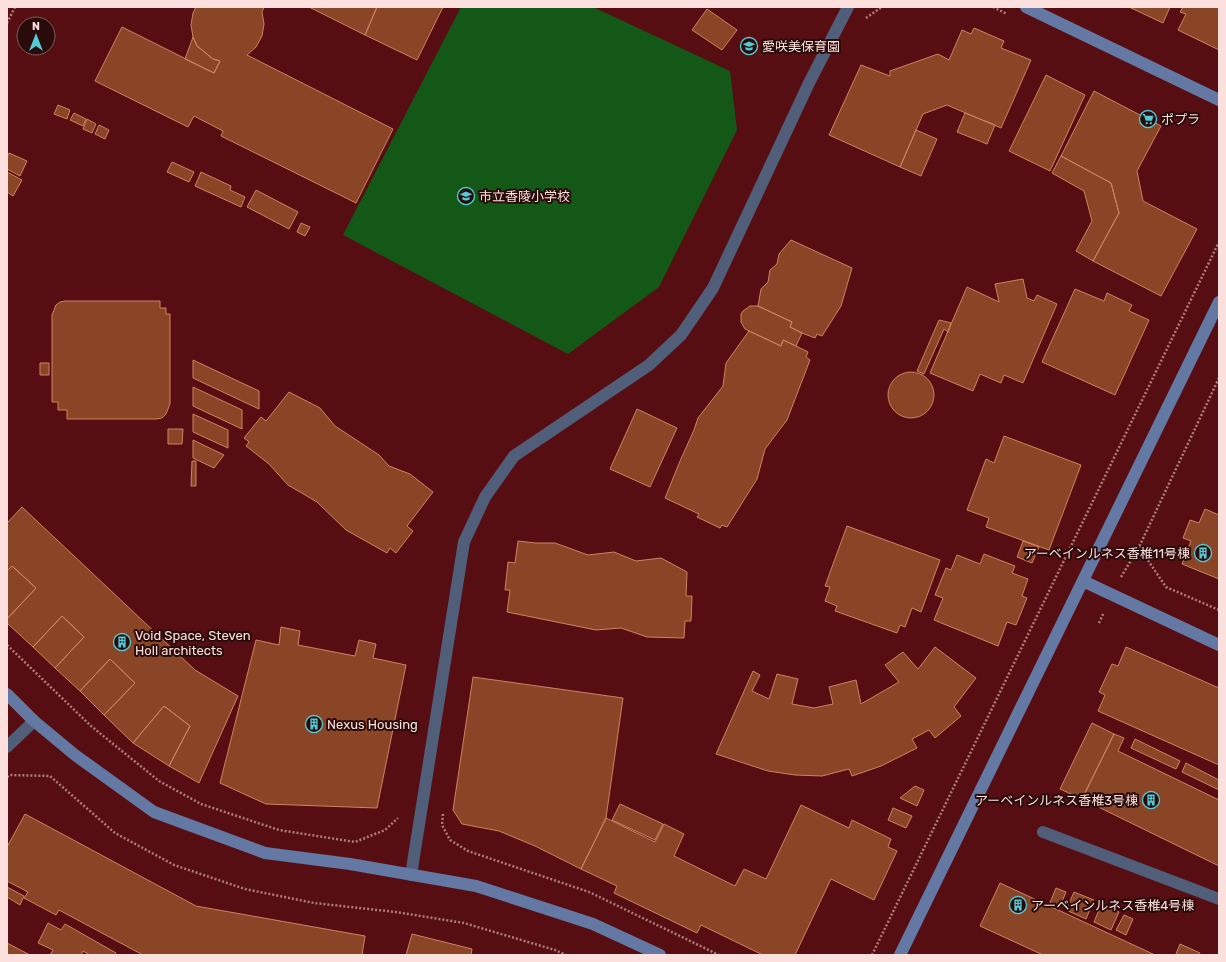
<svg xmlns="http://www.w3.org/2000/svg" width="1226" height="962" viewBox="0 0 1226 962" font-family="Rubik,'Noto Sans JP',sans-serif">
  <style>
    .green { fill: #135817 }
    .building { fill: #8a4526; stroke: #ce8363 }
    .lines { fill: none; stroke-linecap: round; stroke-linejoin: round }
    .path { stroke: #ae7d7e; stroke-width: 2.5; stroke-dasharray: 2 2; stroke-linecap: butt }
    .lane { stroke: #515e79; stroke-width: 12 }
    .street { stroke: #515e79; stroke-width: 12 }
    .secondary { stroke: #6378a3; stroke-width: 12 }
    .labels { text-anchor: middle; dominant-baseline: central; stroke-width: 4; stroke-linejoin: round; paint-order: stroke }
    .poi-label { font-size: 13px; fill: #fce0de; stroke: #290b0a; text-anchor: start }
  </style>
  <rect width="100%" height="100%" fill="#570e12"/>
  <path class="green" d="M461,7H593L730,71L737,130L659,287L568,354L343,235Z"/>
  <path class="building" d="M196,7H264L262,12L264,24L262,36L256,47L247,55L393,129L356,203L221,136L223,131L194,116L188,127L95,81L122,27L214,73L220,61L213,59L197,46L193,37L191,25L193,13Z
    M309,7H377L365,35Z
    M377,7H443L417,60L365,35Z
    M1129,7H1170L1163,23Z
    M1183,7H1219V50L1178,30L1186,14L1180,12Z
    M707,9L737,30L722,50L692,30Z
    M974,28L1004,41L1001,48L1031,60L1001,128L947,105L923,114L900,167L829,135L861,65L890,76V71L938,54L949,60L962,30L971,34Z
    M193,37L197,46L213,59L220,61L214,73L185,59Z
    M1046,75L1085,95L1050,171L1009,151Z
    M1094,91L1161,126L1137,171L1143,201L1197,229L1161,296L1093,261L1119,213L1111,183L1061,156Z
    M58,105L70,110L67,119L54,114Z
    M74,113L86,119L83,126L70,120Z
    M965,113L995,125L987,144L957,132Z
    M87,119L96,124L92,133L83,129Z
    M99,125L109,130L105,139L95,134Z
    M916,130L937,139L921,176L900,167Z
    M9,153L27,161L20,176L7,169V157Z
    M1061,156L1111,183L1119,213L1093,261L1076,251L1092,221L1084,191L1052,173Z
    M172,162L194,172L189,182L167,172Z
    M7,172L22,180L13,196L7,192Z
    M201,172L231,186L230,190L245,197L241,207L195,186Z
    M256,190L298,212L289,229L247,207Z
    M301,223L310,227L305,236L297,232Z
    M791,240L852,268L841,306L822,336L817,334L815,338L802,333L790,327L792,322L758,306L761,289L768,282L770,270L777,264L779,254Z
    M1023,279L1027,298L1034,301L1037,295L1057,304L1023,383L1004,375L1001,383L980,374L973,391L930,373L967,287L999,302L995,284Z
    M1075,289L1104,301L1107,293L1132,305L1129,311L1149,320L1115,395L1042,362Z
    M65,301H160V308H166V314H170V404L166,414L162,418L156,419H67V410H58V402H52V315L56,305L60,302Z
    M750,306H758L792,322L790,327L802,333L796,346L783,340L781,346L745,329L741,322V314L743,311Z
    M939,320L951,323L948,332L944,329L924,374L917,371Z
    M749,331L781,346L783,340L796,346L808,352L806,357L810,360L787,420L765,449L757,479L727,527L722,525L720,528L697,517L699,514L665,498L680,461L694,430L698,418L723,386L726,363Z
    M193,360L259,391V409L193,378Z
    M40,363H49V375H40Z
    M888 395a23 23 0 1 1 46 0a23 23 0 1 1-46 0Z
    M193,387L242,410V429L193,406Z
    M289,392L320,408L335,426L379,455L389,466L410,474L433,492L407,526L413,531L396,553L390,548L387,553L346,530L317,502L288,485L269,464L246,446L249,442L244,438L261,417L266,421Z
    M637,409L677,428L650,487L610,469Z
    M193,414L228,430V448L193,432Z
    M168,429H183L182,444H168Z
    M1004,436L1081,465L1049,550L986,527L989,518L967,510L986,459L994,463Z
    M193,440L224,455L214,468L193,458Z
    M192,461H196V486H191Z
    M22,507L195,670L238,696L199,783L169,766L190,726L164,706L133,743L104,715L135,683L110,659L80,691L55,668L84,637L62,616L33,647L7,623V619L36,588L12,566L7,571V523Z
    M1205,509L1219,515V579L1182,564L1191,541L1183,538L1190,520L1199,523Z
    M847,526L940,560L921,612L912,608L905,627L900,625L897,633L835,611L837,606L825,601L830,587L825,586Z
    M518,541L536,543H555L588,555L614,552L636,561L661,558L687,572L686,596H692L691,621H685L684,638L647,637L621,628L596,630L507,612L510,590H505L508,562L515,563Z
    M1023,541L1039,547L1032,563L1017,557Z
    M984,554L1015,566L1012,573L1028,579L1022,596L1027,598L1016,625L1007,622L998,646L934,620L943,598L935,595L946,568L951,570L957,555L980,564Z
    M12,566L36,588L7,619V571Z
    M62,616L84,637L55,668L33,647Z
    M281,627L300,631L298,645L355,656L359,640L376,644L373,658L406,665L377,808L266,804L220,783L256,640L279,645Z
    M935,647L976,678L954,707L961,716L935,738L929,730L912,739L917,748L881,766L852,776L849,769L822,776L795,775L768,771L716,754L753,671L760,675L752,691L769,699L777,674L798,679L792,704L814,708L833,704L829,687L856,680L861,704L899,682L885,665L903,652L918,669Z
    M1126,647L1219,688V765L1098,711L1105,695L1099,692L1112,664L1118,666Z
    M110,659L135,683L104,715L80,691Z
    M473,677L623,698L606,818L581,869L535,846L499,831L462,824L453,810Z
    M164,706L190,726L169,766L133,743Z
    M1092,723L1114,734L1082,799L1060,789Z
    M1114,734L1124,738L1118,751L1219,800V866L1082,799Z
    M1135,739L1180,761L1176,769L1131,748Z
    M1186,763L1219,780V790L1182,772Z
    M915,786L924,790L917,806L900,798Z
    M620,804L663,824L655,840L612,820Z
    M801,805L849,828L852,820L891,839L888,847L897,851L874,900L831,879L795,955H763L701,925L697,933L614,893L617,886L581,869L606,818L655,842L664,824L684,834L674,856L735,886L744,869L766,879Z
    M893,808L912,816L906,828L888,820Z
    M25,814L196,906L365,936L362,955H143L59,910L56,915L24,898L28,892L7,881V847Z
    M1000,883L1155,955H1043L980,926Z
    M7,887L24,896L20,905L7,897Z
    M1056,888L1066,892L1059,909L1049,905Z
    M1074,892L1094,900L1086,919L1066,910Z
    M1101,905L1119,912L1111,930L1094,922Z
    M1124,915L1133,919L1126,935L1116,930Z
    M48,923L61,930L65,924L116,953L115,955H90L83,951L81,955H50L53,950L38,943Z
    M412,934L472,949L471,955H406Z
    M7,943L30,955H7Z
    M1180,944L1200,953L1199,955H1179L1176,954Z"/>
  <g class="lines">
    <path class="path" d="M993,7L1007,14
      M866,18L882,7
      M7,23L15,7
      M1139,547L1166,587L1219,610
      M1121,577L1139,547L1219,378
      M1099,623L1104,612
      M7,645L91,726L159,781L201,804L279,830L355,842L385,830L398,818
      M7,777L10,775L50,776L115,833L174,865L245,889L314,903L396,912L464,923L555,950L566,955
      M443,814L442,825L450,840L468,851L589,892L719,955
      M872,955L1219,242"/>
    <path class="lane" d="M1043,832L1219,899"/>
    <path class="street" d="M7,747L34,721
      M411,875L464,542L485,497L514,456L649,365L681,335L713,288L809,83L848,7"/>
    <path class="secondary" d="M1026,7L1219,100
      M1083,581L1219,645
      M7,694L34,721L75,755L154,812L265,853L350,864L476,886L593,924L660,955
      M900,955L1219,302"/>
  </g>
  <defs>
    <g id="school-ring" transform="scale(0.9)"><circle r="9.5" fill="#290b0a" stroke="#52cbd7" stroke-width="1.5"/><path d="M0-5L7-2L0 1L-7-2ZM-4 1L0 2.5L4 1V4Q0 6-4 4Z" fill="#52cbd7"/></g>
    <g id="supermarket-ring" transform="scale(0.9)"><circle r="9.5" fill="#290b0a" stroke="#52cbd7" stroke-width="1.5"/><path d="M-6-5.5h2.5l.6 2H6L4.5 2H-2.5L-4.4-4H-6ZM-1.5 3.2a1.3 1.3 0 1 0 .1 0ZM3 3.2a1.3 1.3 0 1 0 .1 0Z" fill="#52cbd7"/></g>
    <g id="building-ring" transform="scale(0.9)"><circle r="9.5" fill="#290b0a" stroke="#52cbd7" stroke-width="1.5"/><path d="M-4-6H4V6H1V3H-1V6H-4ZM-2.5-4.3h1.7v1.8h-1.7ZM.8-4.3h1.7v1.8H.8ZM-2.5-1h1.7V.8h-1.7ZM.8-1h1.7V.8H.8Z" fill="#52cbd7"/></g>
  </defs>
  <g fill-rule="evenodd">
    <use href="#school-ring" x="749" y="46"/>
    <use href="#supermarket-ring" x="1148" y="119"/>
    <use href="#school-ring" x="466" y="196"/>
    <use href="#building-ring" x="1203" y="553"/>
    <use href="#building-ring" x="122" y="642"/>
    <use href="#building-ring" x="314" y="724"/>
    <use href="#building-ring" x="1151" y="800"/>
    <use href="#building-ring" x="1018" y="905"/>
  </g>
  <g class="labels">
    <g class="poi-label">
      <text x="762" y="46">愛咲美保育園</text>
      <text x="1161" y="119">ポプラ</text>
      <text x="479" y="196">市立香陵小学校</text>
      <text x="1190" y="553" text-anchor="end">アーベインルネス香椎11号棟</text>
      <text x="135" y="635">Void Space, Steven<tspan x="135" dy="15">Holl architects</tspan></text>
      <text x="327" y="724">Nexus Housing</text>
      <text x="1138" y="800" text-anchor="end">アーベインルネス香椎3号棟</text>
      <text x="1031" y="905">アーベインルネス香椎4号棟</text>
    </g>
  </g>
  <rect width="1226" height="962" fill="none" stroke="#fce0de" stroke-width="16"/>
  <g transform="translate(36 36)"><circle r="19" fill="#290b0a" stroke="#7d605f"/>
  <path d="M0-3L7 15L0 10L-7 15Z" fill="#52cbd7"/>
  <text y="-6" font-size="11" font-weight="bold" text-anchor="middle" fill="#fce0de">N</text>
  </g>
</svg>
